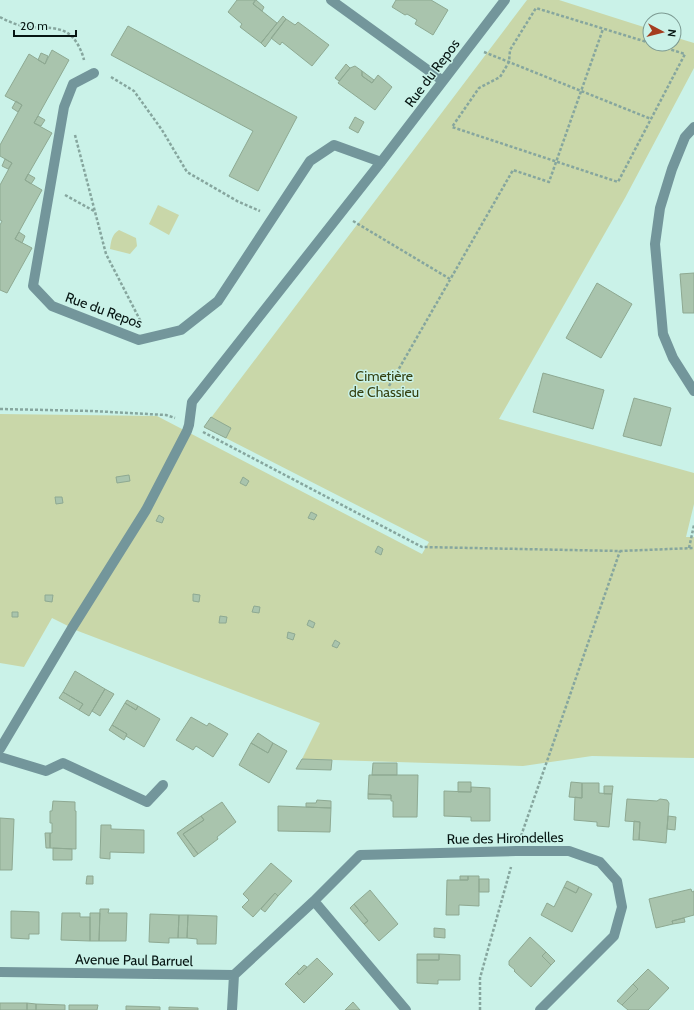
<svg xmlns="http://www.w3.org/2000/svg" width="694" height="1010" viewBox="0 0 694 1010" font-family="Cabin,sans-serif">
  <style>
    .green { fill: #c9d7a9 }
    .building { fill: #a9c4ad; stroke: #8ea992 }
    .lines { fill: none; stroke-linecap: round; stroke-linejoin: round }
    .path { stroke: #86a69e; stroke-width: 2.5; stroke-dasharray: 3 2; stroke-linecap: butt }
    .minor { stroke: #73969b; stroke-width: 10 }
    .labels { text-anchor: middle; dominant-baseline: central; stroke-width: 3; stroke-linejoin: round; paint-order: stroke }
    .street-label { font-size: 14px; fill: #061512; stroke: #caf2e8 }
    .park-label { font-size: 14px; fill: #354111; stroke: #caf2e8 }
  </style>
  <rect width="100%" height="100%" fill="#caf2e8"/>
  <path class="green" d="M527,0H559L650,29V44H674V37L694,43V68L625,198L499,419L694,473V504L686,537H694V758L592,756L523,766L302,759L320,723L78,631L52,618L24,667L0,663V414L157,416L422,554L429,542L204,427Z
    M158,205L179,215L169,235L149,224Z
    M119,230L136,238L137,246L130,254L110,249C111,241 112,234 119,230Z"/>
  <path class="building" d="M237,0H255L253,4L277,23L261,43L240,27L242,24L228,12Z
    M256,0L264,7L262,11L253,4Z
    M396,0H431L448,10L433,35L415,24L417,20L407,14L405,15L392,7Z
    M283,16L286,19L265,47L261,43Z
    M286,19L295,25L298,22L329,45L312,66L282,42L280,45L271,38Z
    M128,26L297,117L258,191L229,176L253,131L111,55Z
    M52,50L69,60L34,123L52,133L25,180L42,190L15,239L32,248L7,293L0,290V225L2,221L0,220V185L12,163L0,156V145L22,105L5,96L29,54L45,64Z
    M41,53L48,56L45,64L38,60Z
    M346,64L350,68L339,81L335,78Z
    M355,66L362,71V76L372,83L378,75L392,87L375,110L338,83L350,68Z
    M362,71L374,80L372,83L362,76Z
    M16,101L22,105L18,112L12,108Z
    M38,116L45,120L41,126L34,123Z
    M355,117L364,122L358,133L349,128Z
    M5,159L12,163L8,169L2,166Z
    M28,174L35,178L31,184L25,180Z
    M19,232L25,236L22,243L15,239Z
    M694,273V313H683L680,274Z
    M597,283L632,304L601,358L566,338Z
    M543,373L604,390L593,429L533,412Z
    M634,398L671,408L661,446L623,436Z
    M211,417L231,428L226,438L204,427Z
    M129,475L130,481L117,483L116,477Z
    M243,477L249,481L246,486L240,483Z
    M55,497H62L63,503L56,504Z
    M311,512L317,515L314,520L308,518Z
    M159,515L164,518L162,523L156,521Z
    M378,546L383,549L381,555L375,552Z
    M193,594L200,595L199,602L193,601Z
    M45,595H53L52,602L45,601Z
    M254,606L260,607L259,613L252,612Z
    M12,612H18V617H12Z
    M220,616L227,617L226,623H219Z
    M309,620L315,623L313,628L307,625Z
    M288,632L295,634L293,640L287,638Z
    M335,640L340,643L337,648L332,646Z
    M75,671L105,689L89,716L79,710L83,704L63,692Z
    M105,689L114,694L100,716L92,711Z
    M63,692L83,704L79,710L59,698Z
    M127,700L138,706L136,710L125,703Z
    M125,703L136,710L138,706L160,719L144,747L126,736L127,734L112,725Z
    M191,717L207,726L209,723L228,734L213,757L196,746L193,750L176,740Z
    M112,725L127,734L124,740L109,730Z
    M258,733L273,743L268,753L251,743Z
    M251,743L268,753L273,743L287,751L269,783L239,765Z
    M302,759L332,760L331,770L296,769Z
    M373,763H397V775H372Z
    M369,775H418L417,817H393V801H391V795L368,794Z
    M458,782H471V792H458Z
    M571,782L582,783V798L569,797Z
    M582,783H599V793L612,794L609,827L597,826V822L574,820L575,797L582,798Z
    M604,786H613L612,794H604Z
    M471,787L490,788V821H471V817L444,816V791L471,792Z
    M368,794L391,795V799H368Z
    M627,799L657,801L660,799L667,800L669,803L666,843L639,840L640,822L625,821Z
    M317,800L331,801V808L306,807V803H316Z
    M53,801L75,802V811H76V849L50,848V833H52V823H50V811H52Z
    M222,802L236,822L217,837L218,839L198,854L183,834L204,820L201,816Z
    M278,806L331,808L330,832L278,831Z
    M201,816L204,820L183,834L198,854L194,857L177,833Z
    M668,816L676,817L675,830L667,829Z
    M0,818L14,819L12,870H0Z
    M634,821L640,822L639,840H633Z
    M101,825H111V829L144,830V853L110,852V859L100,858Z
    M45,833H50V848H46Z
    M53,848L72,849V860H53Z
    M271,863L292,881L278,896L275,893L253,917L242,907L249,900L243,894Z
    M87,876H93V884H86Z
    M460,876H468V880H460Z
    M468,876H479V906L459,905V915H446L447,880H468Z
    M479,879H489V892H479Z
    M567,881L579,887L576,893L564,887Z
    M564,887L576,893L579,887L592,894L572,932L541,915L547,903L554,907Z
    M691,889L692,892L694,891V915L672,921L673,924L656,928L649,899Z
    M370,890L398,924L379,941L364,924L368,921L354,904Z
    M275,893L278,896L265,912L261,909Z
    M354,904L368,921L364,924L350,908Z
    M100,909H109L108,913H127L126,941H99Z
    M11,911L39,912V934H29V939L11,938Z
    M62,913H80V917H90V941L61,940Z
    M90,913H100L99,941H90Z
    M150,914L179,915L178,938H169V943L149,942Z
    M179,915H188L187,938H178Z
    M188,915L217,916L216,944H197V939L187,938Z
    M684,918L685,922L673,924L672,921Z
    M434,928L445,929V938L434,937Z
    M530,937L546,952L542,956L551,965L531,987L514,971L515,970L509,965V961Z
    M546,952L555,961L551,965L542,956Z
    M417,954H439V960H417Z
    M439,954L460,955V980H438V984L417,983V960H439Z
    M317,958L333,974L304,1003L285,984L297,972L299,975Z
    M304,965L307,967L299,975L297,972Z
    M648,969L669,988L648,1010H628L622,1005L638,989L633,984Z
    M633,984L638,989L622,1005L617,1001Z
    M353,1002L360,1010H345Z
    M0,1003H27V1010H0Z
    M27,1003L36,1004V1010H27Z
    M36,1004L65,1005V1010H36Z
    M69,1005H98L97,1010H69Z
    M126,1006L160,1007V1010H126Z
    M169,1007L198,1008V1010H169Z"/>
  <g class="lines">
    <path class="path" d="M0,17C9,22 19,26 29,27C42,28 58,26 69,34C76,39 82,51 84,60
      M650,43L536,8L510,50L509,62L500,77L479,88L452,127L618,182L685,54L653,44
      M484,52L651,119
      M111,77L134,91L162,130L187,172L237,201L260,211
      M75,135L106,254L140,320V324
      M65,195L94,211
      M353,221L450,279
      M389,386L513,170L549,182L603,29
      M0,409L92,411L166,415L175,418
      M203,432L422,547L620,551L694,548
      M689,548L694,525
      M521,836L620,551
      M480,1010V978L511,867"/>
    <path class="minor" d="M331,0L443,81
      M94,73L73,84L64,107L33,286L52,306L139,340L181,330L218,301L310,161L334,145L381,162
      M694,127L685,137L672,169L660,208L655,244L663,334L673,358L694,391
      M0,749L72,628L146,510L187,431L189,425L192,402L381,162L505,0
      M0,757L46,771L63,763L147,802L163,785
      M314,901L406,1010
      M0,972L234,975L232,1010
      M234,975L314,901L360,855L516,851H569L600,862L617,881L622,907L614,936L540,1010"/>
  </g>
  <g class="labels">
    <g class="street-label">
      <text transform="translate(432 73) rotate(-53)">Rue du Repos</text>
      <text transform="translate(104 310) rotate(20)">Rue du Repos</text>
      <text transform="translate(505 838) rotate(-1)">Rue des Hirondelles</text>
      <text transform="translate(134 960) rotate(1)">Avenue Paul Barruel</text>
    </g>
    <g class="park-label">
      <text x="384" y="376">Cimetière<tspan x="384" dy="16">de Chassieu</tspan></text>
    </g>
  </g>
  <g transform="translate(662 32) rotate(97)"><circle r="19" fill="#caf2e8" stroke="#7c9a92"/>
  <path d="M0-3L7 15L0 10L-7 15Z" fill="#a53d1f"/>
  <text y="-6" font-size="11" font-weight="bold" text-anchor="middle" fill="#061512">N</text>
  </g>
  <path d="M14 30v6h62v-6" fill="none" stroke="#061512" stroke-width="2"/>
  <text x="20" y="30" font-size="12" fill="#061512" stroke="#caf2e8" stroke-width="3" paint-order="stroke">20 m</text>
</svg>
